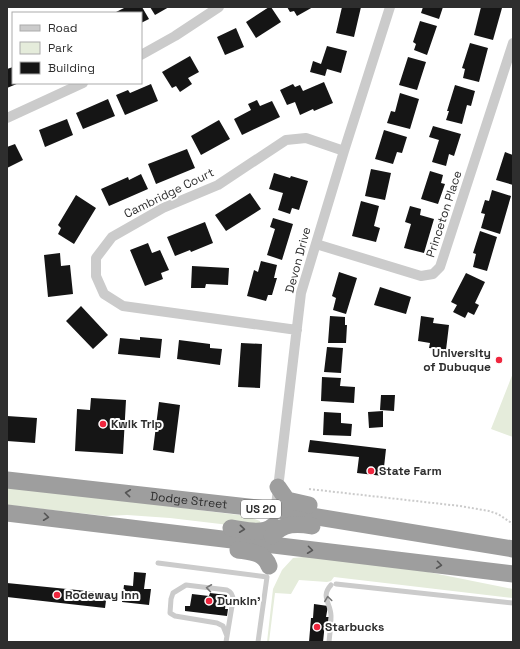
<svg xmlns="http://www.w3.org/2000/svg" width="520" height="649" viewBox="0 0 520 649" font-family="'Space Grotesk',sans-serif">
  <style>
    .green { fill: #e5ecdb }
    .building { fill: #151515 }
    .lines { fill: none; stroke-linecap: round; stroke-linejoin: round }
    .path { stroke: #cbcbcb; stroke-width: 2; stroke-dasharray: 2 2; stroke-linecap: butt }
    .service { stroke: #cbcbcb; stroke-width: 5 }
    .minor { stroke: #cbcbcb; stroke-width: 10 }
    .trunk { stroke: #9e9e9e; stroke-width: 17 }
    .oneway { stroke: #555 }
    .oneway2 { stroke: #757575 }
    .poi-dot { fill: #ef263e; stroke: #fff; stroke-width: 1.5 }
    .labels { text-anchor: middle; dominant-baseline: central; stroke-width: 4; stroke-linejoin: round; paint-order: stroke }
    .shield { fill: #fff; stroke: #6d6d6d; stroke-width: 1 }
    .shield-label { font-size: 11px; font-weight: bold; fill: #2e2e2e }
    .street-label { font-size: 12px; fill: #2e2e2e; stroke: #fff }
    .poi-label { font-size: 12px; font-weight: bold; fill: #2e2e2e; stroke: #fff; text-anchor: start }
  </style>
  <rect width="100%" height="100%" fill="#fff"/>
  <path class="green" d="M513,373V437L491,429Z
    M7,486L247,516L260,521L261,526L246,527L170,518L127,515L106,516L7,505Z
    M314,556L428,572L513,589V598L334,577L331,581L327,582L299,580L291,594L275,593L269,642H267L273,589L282,570L293,558Z"/>
  <path class="building" d="M126,7H142L149,19L141,23V13H114Z
    M150,7H169L155,15Z
    M269,7H271L281,22L256,38L246,22Z
    M287,7H313L297,16L294,11L290,12Z
    M342,7H361L354,37L336,33Z
    M423,7H443L439,19L421,13Z
    M481,7H496L502,8L493,40L474,35Z
    M420,21L437,26L427,55L414,50L416,44L413,42Z
    M236,28L244,47L225,55L217,37Z
    M470,43L488,48L479,82L463,78L465,69L462,68Z
    M327,46L347,51L341,73L327,69L325,76L310,72L313,61L321,64Z
    M190,56L199,72L188,78L192,84L180,92L176,86L172,88L162,72Z
    M408,57L426,62L417,90L399,85Z
    M13,67V83H19L7,88V69Z
    M324,82L333,103L314,111L313,109L300,115L295,102L287,105L280,90L293,84L295,87L300,85L303,91Z
    M151,84L158,101L125,115L116,95L128,90L130,93Z
    M455,85L475,91L471,106L467,105L462,124L446,120L449,111H447Z
    M400,93L419,99L410,129L387,123L391,111L395,112Z
    M108,99L115,116L83,129L76,113Z
    M257,100L260,106L272,101L280,117L242,135L234,119L251,110L248,104Z
    M67,119L73,135L45,147L39,130Z
    M219,120L230,139L201,155L191,136Z
    M433,126L461,134L454,156L449,154L446,166L432,162L439,140L429,137Z
    M384,130L407,137L402,153L397,152L393,164L375,159Z
    M15,144L23,160L7,168V147Z
    M187,149L195,168L156,184L148,164Z
    M505,152L513,155V185L496,180Z
    M371,169L391,173L385,200L365,196Z
    M430,171L443,175L441,183L445,184L438,204L421,199Z
    M274,173L290,178L291,176L308,181L299,210L292,208L290,214L278,210L283,193L269,189Z
    M141,174L148,189L109,206L101,189L128,177L129,180Z
    M492,190L511,196L500,234L481,228L485,214L481,213L485,200L489,201Z
    M250,193L261,209L226,231L215,215Z
    M76,195L96,208L74,244L58,234L61,228L58,225Z
    M361,201L379,206L374,226L380,228L376,242L352,236Z
    M410,206L421,209L420,215L434,219L424,253L404,248L411,224L405,222Z
    M273,218L293,224L282,260L267,255L275,229L270,227Z
    M205,222L213,243L191,252L190,250L175,256L167,237Z
    M480,231L497,237L487,271L473,267L476,254L473,253Z
    M148,243L152,253L160,250L169,270L161,273L163,279L145,286L130,250Z
    M60,253L61,266L70,265L73,294L48,297L44,255Z
    M261,261L277,265L274,278H277L272,295H268L266,301L247,296L254,270L258,272Z
    M192,266L229,268L228,285L206,284L205,288H191Z
    M339,272L357,278L346,314L333,310L336,298L332,296Z
    M466,273L485,282L475,303L479,305L474,315L468,312L465,318L453,312L457,305L451,302Z
    M380,287L411,297L406,314L374,305Z
    M81,306L108,335L93,349L66,321Z
    M330,316L345,317V325H347L346,343H328Z
    M421,316L434,318L433,323L449,325L446,350L429,348L430,343L418,341Z
    M140,337L162,339L160,358L118,354L120,338L140,340Z
    M179,340L210,344V348L222,349L220,365L177,359Z
    M241,343L262,344L260,388L238,387Z
    M327,347L343,348L341,373L324,372Z
    M322,377L341,378L340,386L355,387L354,403L321,401Z
    M381,395H395L394,411L380,410Z
    M91,398L126,400L123,454L75,451L77,409L90,410Z
    M159,402L180,405L174,453L153,450Z
    M383,411V427L369,428L368,412Z
    M324,412L341,413V423L352,424L351,436L323,435Z
    M7,416L37,418L35,443L7,441Z
    M310,440L386,449L383,476L357,473L359,457L308,452Z
    M134,572L146,573L144,589H151L149,605L122,602L124,585L133,586Z
    M7,583L107,593L105,608L7,597Z
    M210,593L227,595L225,609H228L227,616L185,611V606H190L192,594L209,596Z
    M314,604L328,606L326,617H329L328,623H325L323,642H309L311,618H313Z"/>
  <g class="lines">
    <path class="path" d="M309,489L460,506L489,511L498,514L513,524"/>
    <path class="service" d="M158,563L267,577L258,642
      M336,584L513,603
      M226,642L233,600C233,595 232,592 227,590L186,585L173,593L171,599L170,613L175,616L217,623L223,626L227,636
      M329,642C330,633 331,624 331,616C331,603 320,597 331,585"/>
    <path class="minor" d="M141,55L175,36L219,7
      M7,118L83,83
      M316,244L421,276L433,274L440,267L513,43
      M297,330L123,306L104,294L96,276V258L112,237L163,208L218,185L286,140L306,138L344,151
      M275,514L301,293L344,151L390,7"/>
    <g class="trunk">
      <path id="s1" d="M7,480L275,510L513,549"/>
      <path d="M278,487L287,500L309,505"/>
      <path d="M7,513L513,574"/>
      <path d="M231,528C245,530 262,535 273,526"/>
      <path d="M272,536C283,523 297,523 312,526"/>
      <path d="M238,550C251,552 264,552 269,566"/>
    </g>
  </g>
  <defs><path id="oneway-chevron" d="M-2-3.5L2.5 0L-2 3.5" fill="none" stroke-width="1.6" stroke-linecap="round" stroke-linejoin="round"/></defs>
  <g class="oneway">
    <use href="#oneway-chevron" transform="translate(128 493) rotate(-174)"/>
    <use href="#oneway-chevron" transform="translate(46 517) rotate(7)"/>
    <use href="#oneway-chevron" transform="translate(242 529) rotate(6)"/>
    <use href="#oneway-chevron" transform="translate(310 550) rotate(7)"/>
    <use href="#oneway-chevron" transform="translate(439 565) rotate(7)"/>
  </g>
  <g class="oneway2">
    <use href="#oneway-chevron" transform="translate(209 588) rotate(-172)"/>
    <use href="#oneway-chevron" transform="translate(328 599) rotate(-98)"/>
  </g>
  <g class="poi-dot">
    <circle cx="499" cy="360" r="4"/>
    <circle cx="103" cy="424" r="4"/>
    <circle cx="371" cy="471" r="4"/>
    <circle cx="57" cy="595" r="4"/>
    <circle cx="209" cy="601" r="4"/>
    <circle cx="317" cy="627" r="4"/>
  </g>
  <g class="labels">
    <rect class="shield" x="241" y="500" width="40" height="18" rx="3"/>
    <g class="shield-label">
      <text x="261" y="509">US 20</text>
    </g>
    <g class="street-label">
      <text transform="translate(169 193) rotate(-26)">Cambridge Court</text>
      <text transform="translate(444 214) rotate(-72)">Princeton Place</text>
      <text transform="translate(298 260) rotate(-75)">Devon Drive</text>
      <text stroke="none"><textPath href="#s1" startOffset="183">Dodge Street</textPath></text>
    </g>
    <g class="poi-label">
      <text x="491" y="353" text-anchor="end">University<tspan x="491" dy="14">of Dubuque</tspan></text>
      <text x="111" y="424">Kwik Trip</text>
      <text x="379" y="471">State Farm</text>
      <text x="65" y="595">Rodeway Inn</text>
      <text x="217" y="601">Dunkin'</text>
      <text x="325" y="627">Starbucks</text>
    </g>
  </g>
  <rect width="520" height="649" fill="none" stroke="#2e2e2e" stroke-width="16"/>
  <rect x="12" y="12" width="130" height="72" fill="#ffffff" stroke="#ababab"/>
  <rect x="20" y="25" width="20" height="6" fill="#cbcbcb" stroke="#ababab"/>
  <text x="48" y="32" font-size="12" fill="#2e2e2e">Road</text>
  <rect x="20" y="42" width="20" height="12" fill="#e5ecdb" stroke="#ababab"/>
  <text x="48" y="52" font-size="12" fill="#2e2e2e">Park</text>
  <rect x="20" y="62" width="20" height="12" fill="#151515" stroke="#ababab"/>
  <text x="48" y="72" font-size="12" fill="#2e2e2e">Building</text>
</svg>
